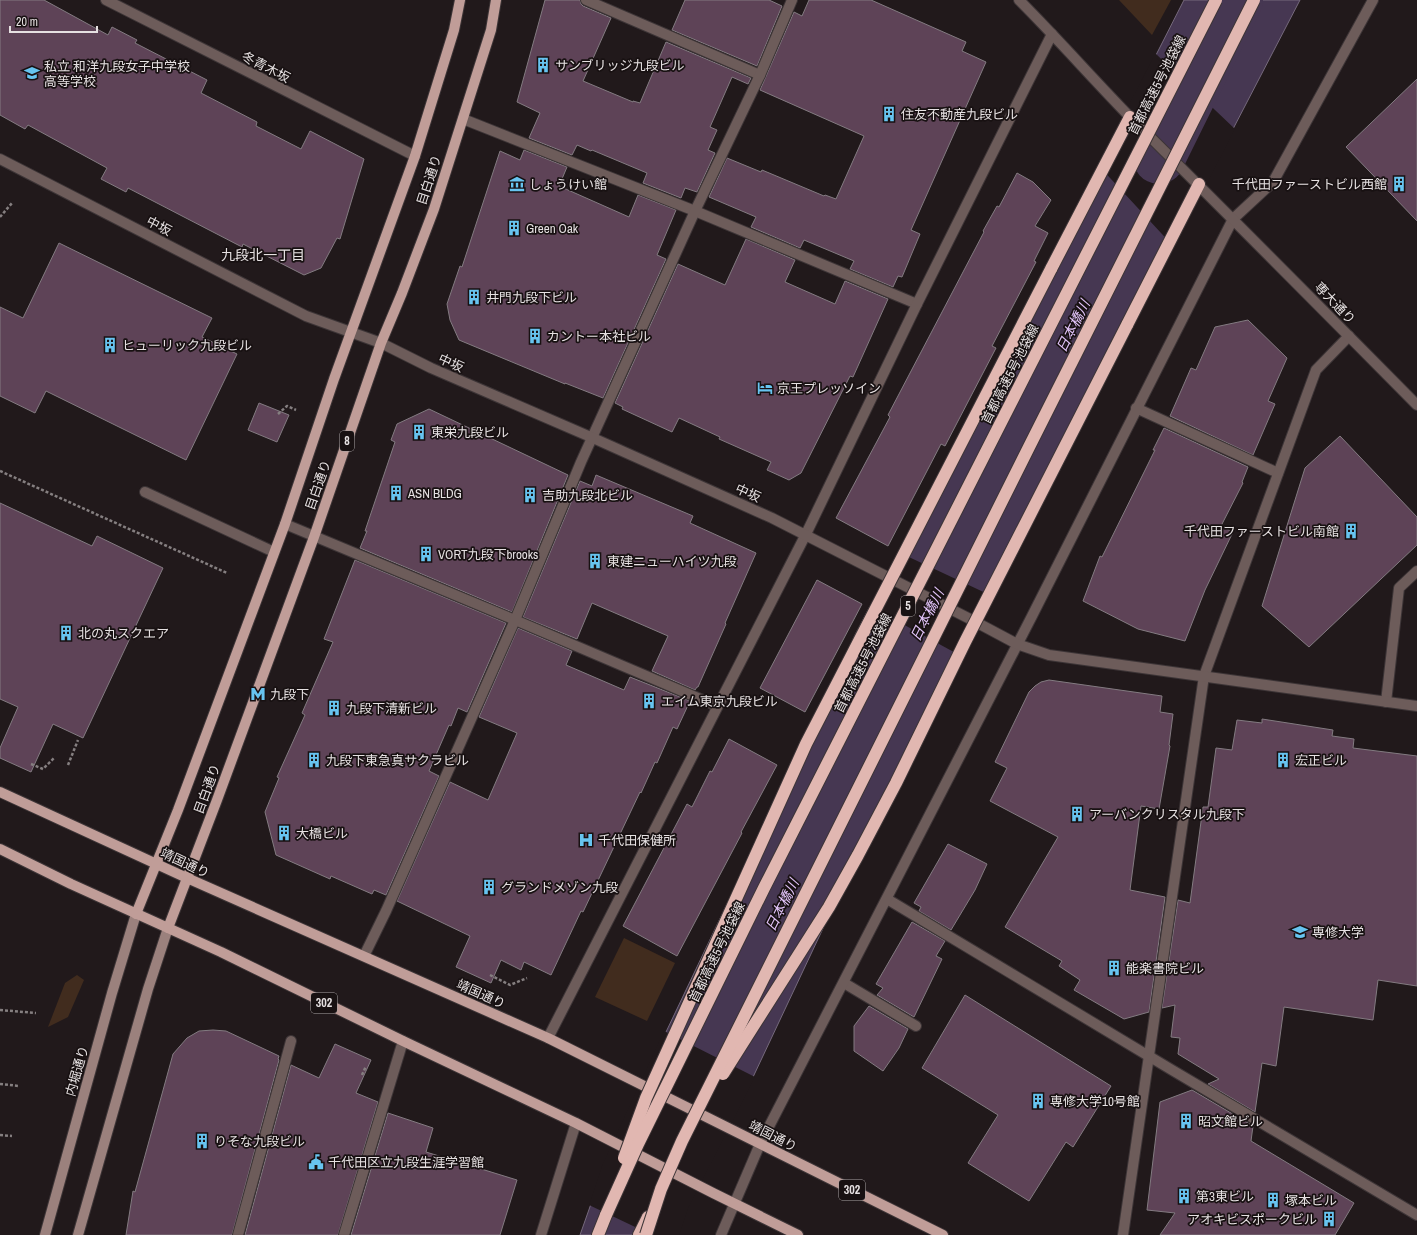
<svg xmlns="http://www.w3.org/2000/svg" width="1417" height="1235" viewBox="0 0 1417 1235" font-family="'Archivo Narrow','Noto Sans JP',sans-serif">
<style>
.green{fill:#412c1e}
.water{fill:#463752;stroke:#766a7d}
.pier{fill:#21191b}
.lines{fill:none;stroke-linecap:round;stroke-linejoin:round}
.river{stroke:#463752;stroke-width:52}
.building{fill:#5e4357;stroke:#837b81}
.service-casing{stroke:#3d3537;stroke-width:12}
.minor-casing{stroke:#3d3537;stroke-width:12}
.tertiary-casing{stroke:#3d3537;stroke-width:12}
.secondary-casing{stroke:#3d3537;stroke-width:12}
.primary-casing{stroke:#3d3537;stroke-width:12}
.motorway-casing{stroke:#3d3537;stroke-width:14}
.path{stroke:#857f80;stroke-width:2.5;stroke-dasharray:3 2;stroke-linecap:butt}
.service{stroke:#6d5c5a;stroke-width:10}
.minor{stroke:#6d5c5a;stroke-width:10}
.tertiary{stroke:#6d5c5a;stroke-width:10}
.secondary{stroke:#9b817d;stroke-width:10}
.primary{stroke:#c09d98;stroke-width:10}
.motorway{stroke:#e1b7b1;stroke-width:12}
.motorway-bridge-casing{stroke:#3d3537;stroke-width:14;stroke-linecap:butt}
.motorway-bridge{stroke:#e1b7b1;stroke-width:12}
.labels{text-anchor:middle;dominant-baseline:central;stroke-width:3.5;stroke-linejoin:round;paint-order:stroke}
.shield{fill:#181112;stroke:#a8a3a4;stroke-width:1}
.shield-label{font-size:12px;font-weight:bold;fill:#e6e1e2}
.poi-label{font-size:13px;fill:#e6e1e2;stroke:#181112;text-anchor:start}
.street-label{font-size:13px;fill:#e6e1e2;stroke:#181112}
.neighbourhood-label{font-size:14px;fill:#e6e1e2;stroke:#181112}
.water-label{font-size:14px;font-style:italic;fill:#e3c5fb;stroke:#181112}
</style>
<rect width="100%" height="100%" fill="#21191b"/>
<g class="green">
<polygon points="1119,0 1171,0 1152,35"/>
<polygon points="624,938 675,963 647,1021 595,997"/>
<polygon points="77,975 84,980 68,1017 48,1027 65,983"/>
</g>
<g class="water">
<polygon points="1184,0 1300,0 1233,129 1156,55"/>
<polygon points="1155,60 1231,132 851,869 754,1075 687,1206 677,1235 580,1235 604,1167 666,1032 856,633"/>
</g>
<g class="pier">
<polygon points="1155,53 1235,129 1174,247 1098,165 1153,58 1156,58 1181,81 1155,56"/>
<polygon points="896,551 992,596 961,656 868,605"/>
<polygon points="664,1031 755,1077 689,1206 679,1235 652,1235 589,1205 602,1166"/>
</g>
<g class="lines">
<polyline class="river" points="1159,158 1237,0"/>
</g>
<g class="building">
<polygon points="0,0 44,0 108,35 112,27 137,40 135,43 207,80 201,93 257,122 256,126 301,149 310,131 364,159 340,239 337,238 321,268 304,275 243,244 242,247 128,188 126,192 101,179 107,168 28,125 25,129 0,115"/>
<polygon points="545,0 580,0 581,4 583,6 611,18 583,81 633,102 633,101 640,103 666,42 751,78 748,84 732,77 710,127 717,130 708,150 715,153 697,192 685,188 681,198 643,183 647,173 592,150 591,151 577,145 572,155 529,138 540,113 517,102"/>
<polygon points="685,0 769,0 782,6 757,66 672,30"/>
<polygon points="809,0 871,0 966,42 962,51 986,62 911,230 920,234 902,277 898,276 893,287 850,269 854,261 804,240 800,248 751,227 756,217 709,197 727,158 761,172 762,170 824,196 825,195 836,199 864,136 760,90 794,12 802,16"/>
<polygon points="1417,79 1417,221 1346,147"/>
<polygon points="524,150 567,167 559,186 629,217 638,195 676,210 657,255 666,259 603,398 565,383 565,384 459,340 450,320 447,304 460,266 462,267 500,151 520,160"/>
<polygon points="1017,173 1033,182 1051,200 1035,226 1048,233 1034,261 1036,262 992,346 996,348 945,446 941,444 888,546 836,518 890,417 888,415 984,232 983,231 997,206 999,207"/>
<polygon points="746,239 795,260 785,282 835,304 845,281 888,299 853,377 850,376 801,473 789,480 767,470 771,462 719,439 720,437 679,418 672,432 622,409 623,407 615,403 678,264 725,285"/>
<polygon points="59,243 212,318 202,337 237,354 186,460 46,391 35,413 0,396 0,307 23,318"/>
<polygon points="1248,320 1287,358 1268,401 1275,404 1253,455 1170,416 1191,368 1196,370 1215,327"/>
<polygon points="259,403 289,415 277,442 248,430"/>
<polygon points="429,409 568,475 512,612 360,548 367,531 365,531 395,442 391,440 397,424"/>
<polygon points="1164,428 1248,467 1242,482 1243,483 1221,526 1233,532 1205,590 1185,641 1138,629 1083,601 1100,556 1102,557 1155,450 1153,450"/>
<polygon points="1340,436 1417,517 1417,545 1309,647 1262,606 1305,468"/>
<polygon points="596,475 693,516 690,523 756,553 725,623 726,624 698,687 697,687 695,690 652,671 668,636 592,603 577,639 523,617 580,481 592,486"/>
<polygon points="0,503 92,546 97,536 163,568 83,738 53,724 31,772 0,758 0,748 18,707 0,699"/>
<polygon points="355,560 506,623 467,712 458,708 451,726 449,725 429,771 439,776 386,895 374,890 372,894 331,876 330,879 276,855 265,812 279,778 277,777 305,715 302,713 333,642 324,639"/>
<polygon points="817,580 862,604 805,712 760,688"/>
<polygon points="518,628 572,651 566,665 624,690 630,677 690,701 677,729 673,727 657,763 655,762 641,793 640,792 583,912 581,911 551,975 524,962 521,970 501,960 491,983 456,967 470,936 397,901 450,782 488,800 517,733 479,717"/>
<polygon points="1049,680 1162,696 1160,712 1173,714 1169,745 1170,746 1159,809 1141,806 1130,890 1165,897 1149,1012 1124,1019 1074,990 1080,980 1059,966 1062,961 1005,927 1058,837 990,801 1007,768 995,762 1029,692 1035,686 1041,682"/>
<polygon points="1262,719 1333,730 1332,736 1354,739 1353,748 1417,756 1417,986 1378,980 1373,1020 1284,1007 1276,1066 1262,1063 1255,1112 1208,1084 1219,1079 1178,1054 1180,1038 1171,1037 1175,1005 1162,1008 1178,900 1190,903 1203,807 1208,807 1216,748 1232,750 1237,720 1262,723"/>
<polygon points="729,739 777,765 741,832 742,833 677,956 623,926 687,804 692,807 710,771 712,772"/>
<polygon points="948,844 987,864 975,890 951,930 919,911 921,907 914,903"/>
<polygon points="912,922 945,941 936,956 942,959 914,1017 877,995 883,988 876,984"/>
<polygon points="965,995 1111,1086 1073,1147 1066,1142 1029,1201 968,1163 998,1115 922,1068"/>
<polygon points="869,1006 908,1029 899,1048 883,1071 854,1051 854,1026"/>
<polygon points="213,1030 226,1031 279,1056 278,1059 279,1060 232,1235 126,1235 133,1191 135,1192 173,1054 187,1038 199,1031"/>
<polygon points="335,1044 371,1060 356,1093 378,1102 338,1235 245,1235 291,1065 319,1078"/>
<polygon points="1192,1090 1253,1126 1251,1141 1354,1203 1335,1235 1160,1235 1175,1213 1147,1210 1160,1102"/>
<polygon points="388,1113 433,1128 426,1152 517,1180 500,1235 351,1235"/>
</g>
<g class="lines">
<g class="service-casing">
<g id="service">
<polyline points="145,492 274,552"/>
<polyline points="285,524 515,620 717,706"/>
<polyline points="844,983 916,1026"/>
<polyline points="238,1235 291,1041"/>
<polyline points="344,1235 403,1041"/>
</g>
</g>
<g class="minor-casing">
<g id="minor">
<polyline points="106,0 415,156"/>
<polyline points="586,0 760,75"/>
<polyline points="463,119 695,211 917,304"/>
<polyline points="1136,408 1278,473"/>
<polyline points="1386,702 1399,588 1417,571"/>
<polyline points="887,899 1172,1070 1417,1215"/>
<polyline points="364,956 386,911 515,620 581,462 695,211 760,75 792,0"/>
<polyline points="548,1038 806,534 917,304 1052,34"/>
<polyline points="541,1235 576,1123"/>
<polyline points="721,1235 760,1144 1032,616 1233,219 1273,182 1373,0"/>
<polyline points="1123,1235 1204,676 1316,370 1349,336"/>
</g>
</g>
<g class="tertiary-casing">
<g id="tertiary">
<path d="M 1019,0 C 1057,38 1093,79 1131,118 C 1227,213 1322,309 1417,405"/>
<polyline points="0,159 306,316 381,343 431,368 593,438 772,518 972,620 1017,644 1049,655 1417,706"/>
</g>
</g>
<g class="secondary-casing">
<g id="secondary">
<polyline points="45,1235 112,993 136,914"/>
<polyline points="78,1235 148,989 168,928"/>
</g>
</g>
<g class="primary-casing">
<g id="primary">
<polyline points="0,792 187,878 548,1038 943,1235"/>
<polyline points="0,849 71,884 221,952 403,1041 576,1123 713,1193 798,1235"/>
<polyline points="136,914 178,810 285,524 334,379 415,156 454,30 460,0"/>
<polyline points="168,928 217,800 314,537 381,343 402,293 434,209 491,30 496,0"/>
</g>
</g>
<g class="motorway-casing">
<g id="motorway">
<polyline points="1051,269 1130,117"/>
<polyline points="1127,325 1199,184"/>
<polyline points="598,1235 606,1215"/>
<polyline points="639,1235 648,1217"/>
</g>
</g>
<g class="path">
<polyline points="0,217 12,203"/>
<polyline points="278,414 287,406 296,410"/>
<polyline points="0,471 227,573"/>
<polyline points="31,764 43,769 54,758"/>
<polyline points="68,765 78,740"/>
<polyline points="490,975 510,985 527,978"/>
<polyline points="0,1010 36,1013"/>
<polyline points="362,1075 366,1066"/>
<polyline points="0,1084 19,1086"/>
<polyline points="0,1135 12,1136"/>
</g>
<use href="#service" class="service"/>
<use href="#minor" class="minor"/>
<use href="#tertiary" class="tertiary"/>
<use href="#secondary" class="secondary"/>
<use href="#primary" class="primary"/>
<use href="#motorway" class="motorway"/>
<g class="motorway-bridge-casing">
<g id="motorway-bridge">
<polyline points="723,1074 829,907 858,855 896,783 965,642 1127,325"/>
<polyline points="624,1158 646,1098 806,744 1051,269"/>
<polyline points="606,1215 638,1144 764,888 1216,0"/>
<polyline points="646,1235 661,1189 682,1141 1029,447 1254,0"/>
</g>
</g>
<use href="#motorway-bridge" class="motorway-bridge"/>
</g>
<defs>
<g id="building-bare" transform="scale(1.2)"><path d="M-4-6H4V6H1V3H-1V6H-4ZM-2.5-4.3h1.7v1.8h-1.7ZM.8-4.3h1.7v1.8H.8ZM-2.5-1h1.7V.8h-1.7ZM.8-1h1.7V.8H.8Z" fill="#67c4f0" stroke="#181112" stroke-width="2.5" paint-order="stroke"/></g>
<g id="school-bare" transform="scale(1.2)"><path d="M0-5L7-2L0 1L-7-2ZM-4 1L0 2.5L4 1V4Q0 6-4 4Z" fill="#67c4f0" stroke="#181112" stroke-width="2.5" paint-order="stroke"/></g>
<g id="museum-bare" transform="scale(1.2)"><path d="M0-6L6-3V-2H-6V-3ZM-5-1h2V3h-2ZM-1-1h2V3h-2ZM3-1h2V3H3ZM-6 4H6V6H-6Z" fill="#67c4f0" stroke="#181112" stroke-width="2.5" paint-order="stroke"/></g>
<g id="hotel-bare" transform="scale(1.2)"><path d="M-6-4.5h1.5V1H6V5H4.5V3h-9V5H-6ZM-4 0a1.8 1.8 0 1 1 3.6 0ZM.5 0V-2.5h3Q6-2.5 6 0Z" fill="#67c4f0" stroke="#181112" stroke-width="2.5" paint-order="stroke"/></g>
<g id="metro-bare" transform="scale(1.2)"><path d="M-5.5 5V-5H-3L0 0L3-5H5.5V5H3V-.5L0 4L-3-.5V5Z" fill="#67c4f0" stroke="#181112" stroke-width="2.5" paint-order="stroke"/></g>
<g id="hospital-bare" transform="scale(1.2)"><path d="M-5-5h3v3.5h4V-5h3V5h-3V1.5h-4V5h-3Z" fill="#67c4f0" stroke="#181112" stroke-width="2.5" paint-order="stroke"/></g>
<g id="university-bare" transform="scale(1.2)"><path d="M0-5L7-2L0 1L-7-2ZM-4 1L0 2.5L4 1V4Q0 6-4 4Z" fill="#67c4f0" stroke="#181112" stroke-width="2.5" paint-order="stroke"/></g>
<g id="civic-bare" transform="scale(1.2)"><path d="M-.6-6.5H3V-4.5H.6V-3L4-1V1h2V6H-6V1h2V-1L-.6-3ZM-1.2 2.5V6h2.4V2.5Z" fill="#67c4f0" stroke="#181112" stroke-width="2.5" paint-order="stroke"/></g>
</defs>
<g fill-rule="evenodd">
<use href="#building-bare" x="543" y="65"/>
<use href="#school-bare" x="32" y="73"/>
<use href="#building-bare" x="889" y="114"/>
<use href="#museum-bare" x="517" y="184"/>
<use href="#building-bare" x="1399" y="184"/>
<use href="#building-bare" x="514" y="228"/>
<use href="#building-bare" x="474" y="297"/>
<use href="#building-bare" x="535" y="336"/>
<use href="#building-bare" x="110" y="345"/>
<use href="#hotel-bare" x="765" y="388"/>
<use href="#building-bare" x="419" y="432"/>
<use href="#building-bare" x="396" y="493"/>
<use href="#building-bare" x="530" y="495"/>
<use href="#building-bare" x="1351" y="531"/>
<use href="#building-bare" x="426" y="554"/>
<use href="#building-bare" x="595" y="561"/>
<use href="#building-bare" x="66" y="633"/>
<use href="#metro-bare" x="258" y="694"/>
<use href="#building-bare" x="649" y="701"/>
<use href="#building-bare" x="334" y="708"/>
<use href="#building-bare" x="314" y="760"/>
<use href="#building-bare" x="1283" y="760"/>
<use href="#building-bare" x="1077" y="814"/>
<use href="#building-bare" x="284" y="833"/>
<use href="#hospital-bare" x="586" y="840"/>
<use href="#building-bare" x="489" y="887"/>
<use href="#university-bare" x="1300" y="932"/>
<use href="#building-bare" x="1114" y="968"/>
<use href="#building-bare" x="1038" y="1101"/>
<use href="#building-bare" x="1186" y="1121"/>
<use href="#building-bare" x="202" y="1141"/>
<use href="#civic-bare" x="316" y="1162"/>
<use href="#building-bare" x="1184" y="1196"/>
<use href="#building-bare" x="1273" y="1200"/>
<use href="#building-bare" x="1329" y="1219"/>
</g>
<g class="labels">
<g class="shield">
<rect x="340" y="431" width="14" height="20" rx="3"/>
<rect x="901" y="596" width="14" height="20" rx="3"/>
<rect x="311" y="993" width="26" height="20" rx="3"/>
<rect x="839" y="1180" width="26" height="20" rx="3"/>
</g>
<g class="shield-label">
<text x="347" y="441">8</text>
<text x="908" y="606">5</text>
<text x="324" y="1003">302</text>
<text x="852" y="1190">302</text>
</g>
<g class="poi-label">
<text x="555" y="65">サンブリッジ九段ビル</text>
<text x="44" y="66">私立 和洋九段女子中学校<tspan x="44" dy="15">高等学校</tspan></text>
<text x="901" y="114">住友不動産九段ビル</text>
<text x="529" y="184">しょうけい館</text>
<text x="1387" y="184" text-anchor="end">千代田ファーストビル西館</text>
<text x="526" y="228">Green Oak</text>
<text x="486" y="297">井門九段下ビル</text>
<text x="547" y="336">カントー本社ビル</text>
<text x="122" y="345">ヒューリック九段ビル</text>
<text x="777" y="388">京王プレッソイン</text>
<text x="431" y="432">東栄九段ビル</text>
<text x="408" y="493">ASN BLDG</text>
<text x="542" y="495">吉助九段北ビル</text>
<text x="1339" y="531" text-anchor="end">千代田ファーストビル南館</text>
<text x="438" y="554">VORT九段下brooks</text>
<text x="607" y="561">東建ニューハイツ九段</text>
<text x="78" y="633">北の丸スクエア</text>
<text x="270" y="694">九段下</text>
<text x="661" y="701">エイム東京九段ビル</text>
<text x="346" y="708">九段下清新ビル</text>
<text x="326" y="760">九段下東急真サクラビル</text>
<text x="1295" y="760">宏正ビル</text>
<text x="1089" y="814">アーバンクリスタル九段下</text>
<text x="296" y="833">大橋ビル</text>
<text x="598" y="840">千代田保健所</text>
<text x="501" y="887">グランドメゾン九段</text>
<text x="1312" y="932">専修大学</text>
<text x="1126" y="968">能楽書院ビル</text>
<text x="1050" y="1101">専修大学10号館</text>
<text x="1198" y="1121">昭文館ビル</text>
<text x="214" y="1141">りそな九段ビル</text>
<text x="328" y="1162">千代田区立九段生涯学習館</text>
<text x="1196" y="1196">第3東ビル</text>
<text x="1285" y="1200">塚本ビル</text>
<text x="1317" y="1219" text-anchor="end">アオキビスポークビル</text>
</g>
<g class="street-label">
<text transform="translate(266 67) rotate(27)">冬青木坂</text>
<text transform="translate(1157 85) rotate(-63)">首都高速5号池袋線</text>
<text transform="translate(429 180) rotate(-72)">目白通り</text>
<text transform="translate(159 226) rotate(27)">中坂</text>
<text transform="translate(1335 303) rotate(46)">専大通り</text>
<text transform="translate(451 363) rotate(24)">中坂</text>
<text transform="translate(1010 374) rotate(-63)">首都高速5号池袋線</text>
<text transform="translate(318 485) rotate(-71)">目白通り</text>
<text transform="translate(748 493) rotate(24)">中坂</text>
<text transform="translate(863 663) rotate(-63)">首都高速5号池袋線</text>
<text transform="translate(207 789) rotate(-70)">目白通り</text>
<text transform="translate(185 863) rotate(25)">靖国通り</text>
<text transform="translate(717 952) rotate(-64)">首都高速5号池袋線</text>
<text transform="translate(481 994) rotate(24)">靖国通り</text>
<text transform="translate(77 1071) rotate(-74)">内堀通り</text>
<text transform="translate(773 1136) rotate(27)">靖国通り</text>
</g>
<g class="neighbourhood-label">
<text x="263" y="255">九段北一丁目</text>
</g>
<g class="water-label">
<text transform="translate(1073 326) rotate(-63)">日本橋川</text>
<text transform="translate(927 615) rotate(-63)">日本橋川</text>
<text transform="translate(782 905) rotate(-63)">日本橋川</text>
</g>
</g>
<path d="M10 26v6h87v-6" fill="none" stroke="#e6e1e2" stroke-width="2"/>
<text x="16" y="26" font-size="12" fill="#e6e1e2" stroke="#181112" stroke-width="3" paint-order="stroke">20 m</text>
</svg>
